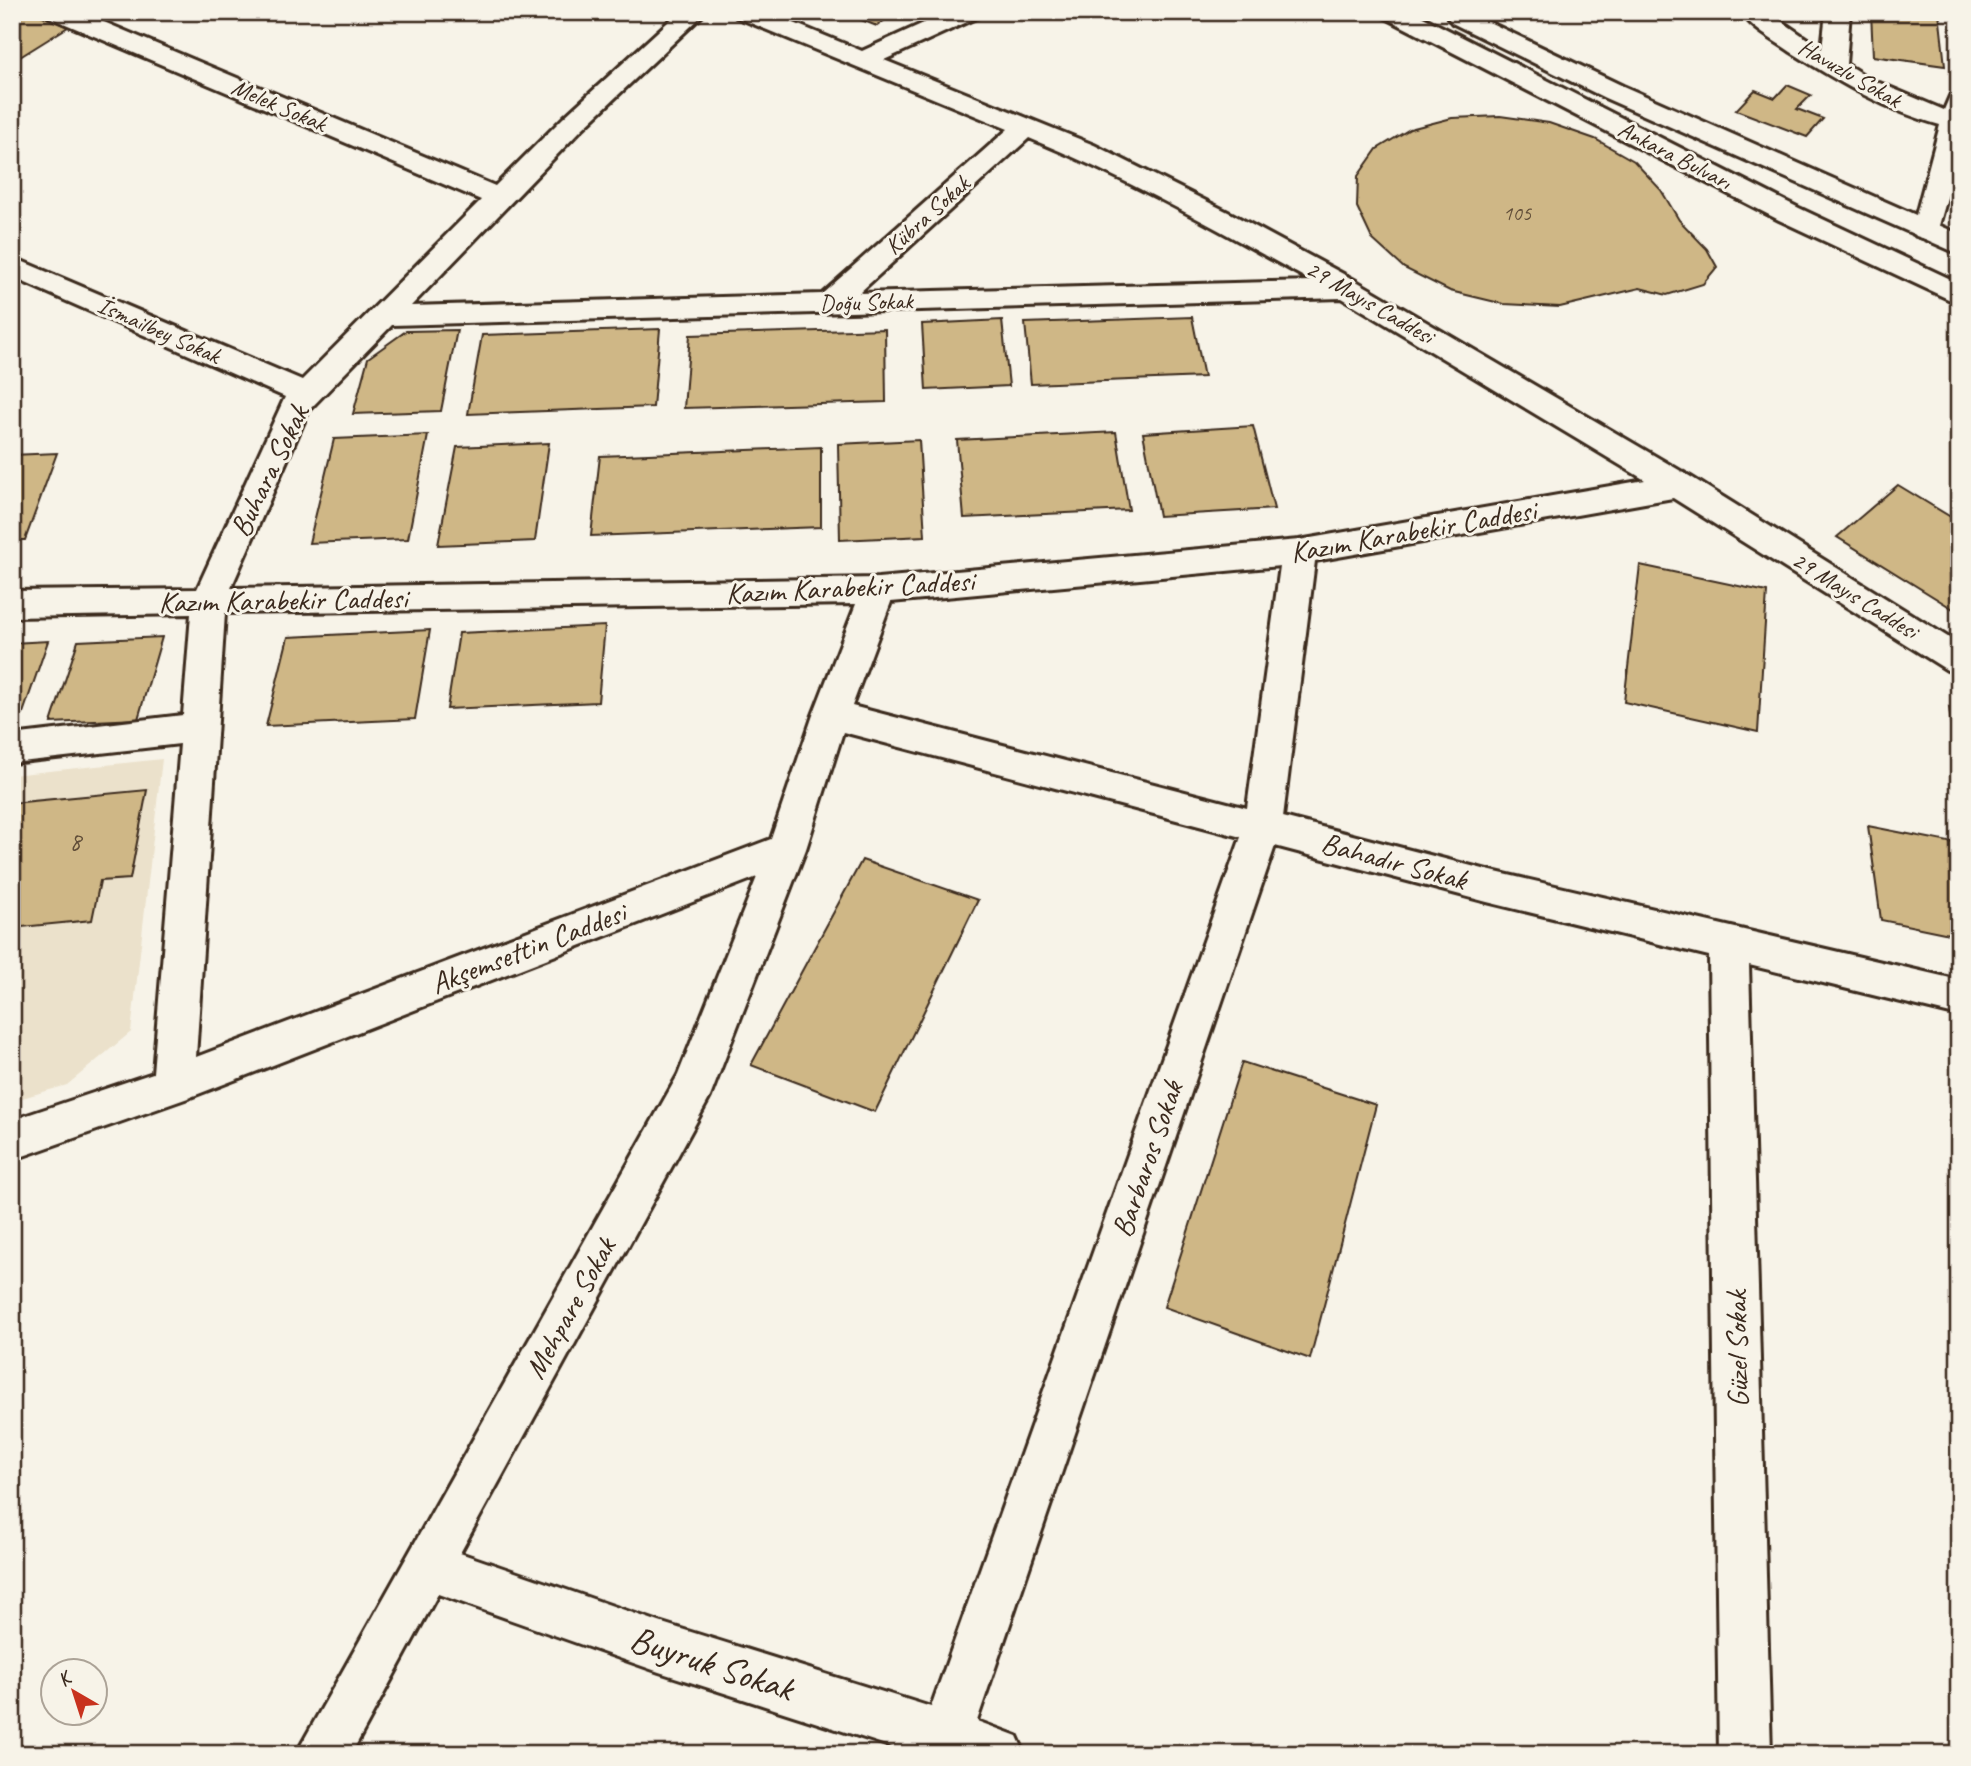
<svg xmlns="http://www.w3.org/2000/svg" width="1971" height="1766" viewBox="0 0 1971 1766" font-family="Caveat,sans-serif">
<style>
.built{fill:#ebe1cb}
.building{fill:#cfb786;stroke:#3b2a1e;stroke-width:2}
.lines{fill:none;stroke-linecap:round;stroke-linejoin:round}
.minor-casing{stroke:#3b2a1e;stroke-width:6}
.major-casing{stroke:#3b2a1e;stroke-width:6}
.minor{fill:#f7f3e8;fill-rule:evenodd}
.major{fill:#f7f3e8;fill-rule:evenodd}
.labels{text-anchor:middle;dominant-baseline:central;stroke-width:6;stroke-linejoin:round;paint-order:stroke}
.far-number-label{font-size:21px;fill:#604d38}
.far-street-label{font-size:24px;fill:#3b2a1e;stroke:#f7f3e8}
.number-label{font-size:26px;fill:#604d38}
.street-label{font-size:30px;fill:#3b2a1e;stroke:#f7f3e8}
.near-street-label{font-size:37px;fill:#3b2a1e;stroke:#f7f3e8}
</style>
<rect width="100%" height="100%" fill="#f7f3e8"/>
<filter id="ink" filterUnits="userSpaceOnUse"><feTurbulence type="fractalNoise" baseFrequency=".0143" numOctaves="2"/><feDisplacementMap in="SourceGraphic" scale="14" xChannelSelector="R" yChannelSelector="G"/><feConvolveMatrix kernelMatrix="1 2 1 2 8 2 1 2 1" color-interpolation-filters="sRGB"/></filter>
<g filter="url(#ink)">
<polygon class="built" points="162,759 131,1032 67,1085 12,1101 12,775"/>
<g class="building">
<polygon points="12,12 34,12 68,27 12,62"/>
<polygon points="841,12 895,12 877,26"/>
<polygon points="1871,12 1939,12 1945,66 1873,56"/>
<polygon points="1787,85 1811,95 1797,109 1823,119 1807,137 1736,110 1755,90 1775,98"/>
<polygon points="1500,116 1549,123 1595,139 1634,161 1661,190 1679,220 1707,249 1717,267 1703,284 1667,295 1640,288 1560,307 1504,304 1450,291 1404,268 1372,239 1357,207 1358,176 1377,149 1410,129 1452,118"/>
<polygon points="1192,317 1204,377 1031,384 1025,323"/>
<polygon points="1002,320 1009,386 926,390 922,324"/>
<polygon points="660,329 653,407 468,414 482,335"/>
<polygon points="885,329 886,402 684,408 690,335"/>
<polygon points="457,330 441,411 353,414 368,358 406,331"/>
<polygon points="1253,426 1274,509 1159,516 1143,433"/>
<polygon points="1116,432 1129,510 964,518 957,440"/>
<polygon points="428,435 408,539 309,543 334,439"/>
<polygon points="919,440 925,536 840,540 838,444"/>
<polygon points="549,443 535,541 438,545 457,447"/>
<polygon points="821,447 821,527 591,536 600,456"/>
<polygon points="57,453 25,540 12,540 12,455"/>
<polygon points="1898,485 1959,522 1958,612 1837,537"/>
<polygon points="1640,565 1767,592 1758,732 1624,702"/>
<polygon points="605,626 598,702 447,709 459,633"/>
<polygon points="430,630 415,719 266,726 288,637"/>
<polygon points="162,637 138,719 51,723 78,641"/>
<polygon points="48,641 23,713 12,714 12,643"/>
<polygon points="1949,707 1959,711 1959,806"/>
<polygon points="147,790 130,879 100,881 92,920 12,928 12,803"/>
<polygon points="1868,826 1959,844 1959,936 1881,920"/>
<polygon points="862,860 978,900 875,1112 751,1065"/>
<polygon points="1242,1062 1376,1105 1310,1359 1164,1307"/>
</g>
<g class="lines">
<g class="minor-casing">
<g id="minor">
<path d="M 46,12 L 80,12 L 495,186 L 563,118 L 679,12 L 706,12 L 581,130 L 411,306 L 822,294 L 1008,129 L 736,17 L 733,12 L 767,12 L 862,51 L 948,12 L 981,12 L 978,17 L 884,60 L 1094,145 L 1232,214 L 1358,282 L 1691,477 L 1959,644 L 1959,674 L 1947,670 L 1673,498 L 1315,561 L 1283,817 L 1487,870 L 1959,980 L 1959,1016 L 1749,965 L 1771,1754 L 1719,1754 L 1709,956 L 1487,902 L 1275,846 L 977,1721 L 1017,1736 L 1025,1754 L 914,1754 L 659,1672 L 438,1594 L 351,1754 L 296,1754 L 678,1075 L 757,877 L 188,1098 L 12,1160 L 12,1120 L 153,1073 L 180,744 L 12,763 L 12,735 L 183,715 L 191,614 L 12,617 L 12,591 L 197,589 L 285,397 L 12,277 L 12,257 L 302,380 L 481,200 L 49,17 ZM 1029,138 C 1127,178 1219,230 1311,281 L 859,293 ZM 1342,298 L 1645,480 L 1299,540 L 878,578 L 231,588 L 309,410 L 392,325 ZM 1280,566 L 1247,808 L 852,706 L 891,602 ZM 856,604 L 813,715 L 771,839 L 196,1057 L 225,613 ZM 843,732 L 1241,837 L 931,1707 L 659,1622 L 460,1553 L 710,1097 L 806,849 Z"/>
<path d="M 1741,12 L 1768,12 L 1822,49 L 1826,12 L 1850,12 L 1846,64 L 1870,79 L 1944,110 L 1950,96 L 1959,94 L 1959,156 L 1936,236 L 1926,239 L 1916,236 L 1912,230 L 1940,125 C 1885,110 1839,82 1791,52 C 1774,40 1753,30 1741,12 Z"/>
</g>
</g>
<g class="major-casing">
<g id="major">
<polygon points="1381,12 1413,12 1799,208 1959,283 1959,304 1779,220 1384,17"/>
<polygon points="1452,13 1470,13 1623,86 1959,234 1959,254 1605,98 1452,23 1448,18"/>
</g>
</g>
<use href="#minor" class="minor"/>
<use href="#major" class="major"/>
</g>
</g>
<g class="labels">
<g class="far-number-label">
<text x="1517" y="213">105</text>
</g>
<g class="far-street-label">
<text transform="translate(1850 73) rotate(30)">Havuzlu Sokak</text>
<text transform="translate(279 105) rotate(23)">Melek Sokak</text>
<text transform="translate(1675 155) rotate(27)">Ankara Bulvarı</text>
<text transform="translate(927 215) rotate(-42)">Kübra Sokak</text>
<text transform="translate(866 302) rotate(-2)">Doğu Sokak</text>
<text transform="translate(1370 302) rotate(30)">29 Mayıs Caddesi</text>
<text transform="translate(159 330) rotate(24)">İsmailbey Sokak</text>
<text transform="translate(1855 595) rotate(32)">29 Mayıs Caddesi</text>
</g>
<g class="number-label">
<text x="75" y="841">8</text>
</g>
<g class="street-label">
<text transform="translate(269 471) rotate(-64)">Buhara Sokak</text>
<text transform="translate(1413 531) rotate(-10)">Kazım Karabekir Caddesi</text>
<text transform="translate(850 587) rotate(-3)">Kazım Karabekir Caddesi</text>
<text transform="translate(283 600) rotate(-1)">Kazım Karabekir Caddesi</text>
<text transform="translate(1394 861) rotate(15)">Bahadır Sokak</text>
<text transform="translate(528 948) rotate(-21)">Akşemsettin Caddesi</text>
<text transform="translate(1147 1159) rotate(-71)">Barbaros Sokak</text>
<text transform="translate(570 1308) rotate(-61)">Mehpare Sokak</text>
<text transform="translate(1737 1349) rotate(-91)">Güzel Sokak</text>
</g>
<g class="near-street-label">
<text transform="translate(712 1663) rotate(18)">Buyruk Sokak</text>
</g>
</g>
<rect width="1971" height="1766" fill="none" stroke="#f7f3e8" stroke-width="42"/>
<rect x="21" y="21" width="1929" height="1724" fill="none" stroke="#3b2a1e" stroke-width="2.5" filter="url(#ink)"/>
<g transform="translate(74 1692) rotate(321)"><circle r="33" fill="#f7f3e8" stroke="#aca397" stroke-width="2"/>
<path d="M0-5L12 26L0 18L-12 26Z" fill="#c8321e"/>
<text y="-10" font-size="19" font-weight="bold" text-anchor="middle" fill="#3b2a1e">K</text>
</g>
</svg>
